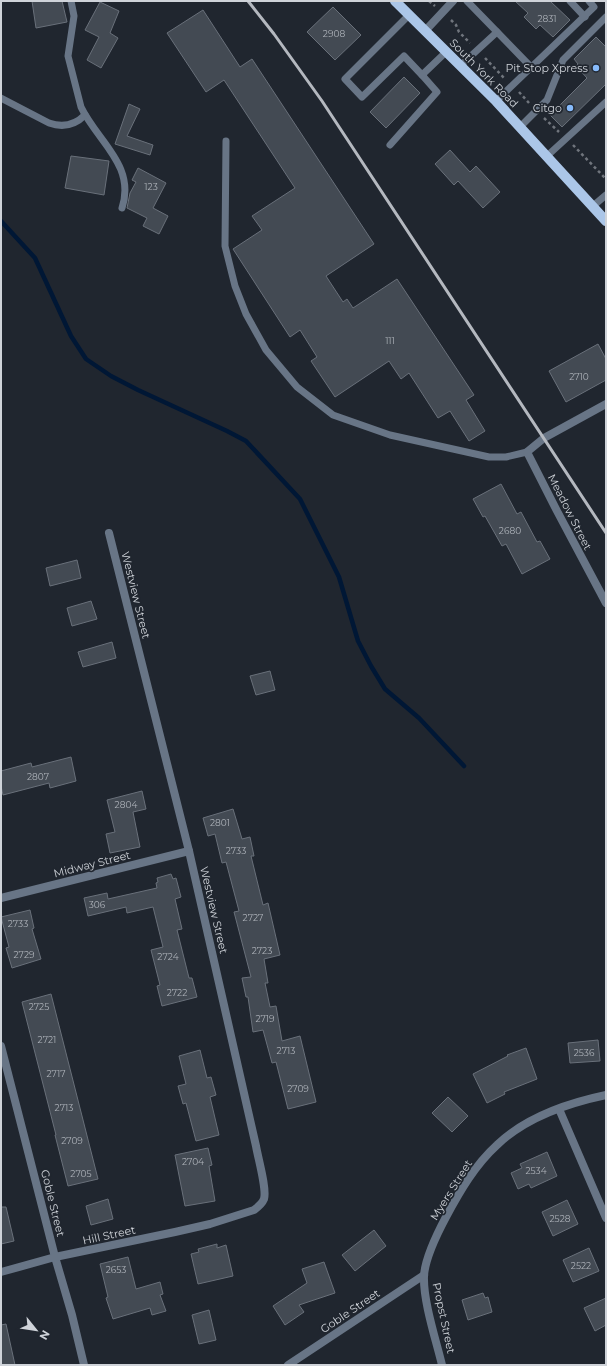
<svg xmlns="http://www.w3.org/2000/svg" width="607" height="1366" viewBox="0 0 607 1366" font-family="Montserrat,sans-serif">
<style>
.lines{fill:none;stroke-linecap:round;stroke-linejoin:round}
.stream{stroke:#001735;stroke-width:4.5}
.building{fill:#434a53;stroke:#69707a}
.path{stroke:#70757d;stroke-width:2.5;stroke-dasharray:3 3;stroke-linecap:butt}
.lane{stroke:#687586;stroke-width:7}
.street{stroke:#687586;stroke-width:8}
.primary{stroke:#abc6e8;stroke-width:10}
.rail{stroke:#b4b8bf;stroke-width:3}
.poi-dot{fill:#87bbfb;stroke:#20262f;stroke-width:1.5}
.labels{text-anchor:middle;dominant-baseline:central;stroke-width:3.5;stroke-linejoin:round;paint-order:stroke}
.number-label{font-size:9px;fill:#acb1b8}
.poi-label{font-size:11px;fill:#cfd3d9;stroke:#20262f;text-anchor:end}
.street-label{font-size:11px;fill:#cfd3d9;stroke:#20262f}
</style>
<rect width="100%" height="100%" fill="#20262f"/>
<g class="lines">
<polyline class="stream" points="1,221 35,258 71,336 86,359 111,376 138,390 227,431 246,441 300,499 339,577 358,641 371,666 385,689 419,718 464,766"/>
</g>
<g class="building">
<polygon points="32,1 62,1 67,22 36,28"/>
<polygon points="515,1 550,1 570,20 553,37 540,25 536,29 524,17 528,13"/>
<polygon points="100,2 119,11 110,33 118,38 101,68 87,60 99,37 85,30"/>
<polygon points="333,7 361,35 335,60 307,32"/>
<polygon points="203,10 240,67 252,59 374,244 326,276 343,302 347,299 353,308 397,279 474,395 466,400 485,431 469,441 450,411 438,418 409,373 401,379 389,361 335,397 311,361 317,357 300,330 290,337 233,249 262,230 252,216 295,188 224,80 206,92 167,33"/>
<polygon points="596,37 606,47 606,84 562,127 550,115 587,78 576,66 578,64 574,59"/>
<polygon points="404,77 420,93 386,128 370,112"/>
<polygon points="129,104 140,109 127,136 153,145 150,155 115,144"/>
<polygon points="450,150 470,172 476,166 500,192 483,208 458,181 454,185 435,164"/>
<polygon points="71,156 109,161 104,195 65,188"/>
<polygon points="138,168 166,183 153,208 168,216 159,234 143,226 147,218 127,208 130,193 136,182 132,180"/>
<polygon points="598,344 606,359 606,380 566,402 549,371"/>
<polygon points="501,484 517,514 521,512 537,542 540,541 550,559 522,574 506,544 502,546 485,516 483,517 473,499"/>
<polygon points="77,560 81,578 50,586 46,568"/>
<polygon points="91,601 97,619 72,626 67,608"/>
<polygon points="112,642 116,658 83,667 78,652"/>
<polygon points="270,671 275,690 256,695 250,676"/>
<polygon points="71,757 76,781 50,788 49,783 3,795 1,786 1,771 31,763 32,767"/>
<polygon points="142,791 146,809 133,812 140,847 110,853 106,834 115,832 107,800"/>
<polygon points="233,809 242,839 250,837 254,856 251,856 263,905 268,903 280,955 264,959 268,983 265,983 270,1007 276,1006 282,1041 300,1036 316,1102 288,1109 276,1062 272,1063 263,1030 253,1032 248,997 246,997 242,978 251,977 234,912 239,911 226,862 222,863 215,834 208,836 203,818"/>
<polygon points="171,874 173,879 176,878 181,897 175,899 182,929 177,930 189,978 192,978 197,997 162,1006 157,986 160,985 151,950 163,947 153,907 127,913 126,907 88,916 84,898 107,893 108,899 157,888 156,883 158,882 157,878"/>
<polygon points="30,910 34,928 32,929 41,959 12,968 6,948 9,947 1,917"/>
<polygon points="51,994 98,1179 68,1186 55,1135 56,1135 22,1002"/>
<polygon points="598,1040 600,1061 570,1063 568,1043"/>
<polygon points="526,1048 537,1079 504,1092 505,1094 487,1103 473,1074 508,1056 507,1055"/>
<polygon points="200,1050 207,1078 211,1077 216,1095 210,1097 219,1135 196,1141 186,1103 183,1104 178,1086 186,1084 179,1056"/>
<polygon points="448,1097 468,1116 452,1132 432,1113"/>
<polygon points="208,1148 212,1165 209,1166 215,1201 185,1206 175,1155"/>
<polygon points="547,1152 557,1176 531,1188 529,1184 518,1189 511,1173 522,1168 520,1164"/>
<polygon points="108,1199 113,1219 91,1225 86,1206"/>
<polygon points="567,1200 578,1224 553,1236 542,1212"/>
<polygon points="1,1207 6,1207 14,1241 1,1244"/>
<polygon points="374,1230 386,1246 355,1271 342,1255"/>
<polygon points="217,1244 217,1248 226,1245 233,1276 198,1284 191,1254 199,1252 198,1249"/>
<polygon points="589,1248 599,1271 573,1282 563,1260"/>
<polygon points="128,1257 136,1289 160,1282 163,1294 160,1295 166,1311 152,1315 150,1308 113,1319 106,1298 108,1297 100,1264"/>
<polygon points="324,1262 335,1293 299,1305 304,1312 285,1325 273,1306 307,1283 302,1269"/>
<polygon points="483,1293 485,1298 488,1297 492,1312 468,1320 462,1300"/>
<polygon points="606,1298 606,1325 595,1331 584,1308"/>
<polygon points="209,1310 216,1340 199,1344 192,1315"/>
<polygon points="6,1324 15,1365 1,1365 1,1325"/>
</g>
<g class="lines">
<g class="path">
<polyline points="429,1 435,6"/>
<polyline points="451,20 456,25 459,32 470,43"/>
<polyline points="485,58 505,79"/>
<polyline points="519,92 529,103"/>
<polyline points="544,118 559,132"/>
<polyline points="573,145 606,179"/>
</g>
<g class="lane">
<path d="M 71,1 L 74,16 L 68,56 L 81,107 C 97,141 136,165 122,208"/>
<polyline points="467,1 531,67"/>
<polyline points="570,1 585,17"/>
<polyline points="409,15 345,79 362,97 404,56 422,75"/>
<polyline points="460,66 497,32"/>
<path d="M 1,98 L 49,123 C 63,128 75,125 85,115"/>
<polyline points="496,101 594,7 589,1"/>
<polyline points="520,127 547,100 563,60 606,17"/>
<polyline points="226,141 225,246 235,286 246,314 266,350 297,387 333,415 390,435 489,457 506,457 527,452"/>
<polyline points="390,145 437,92 422,75 446,52"/>
<polyline points="547,156 606,102"/>
<polyline points="593,206 606,195"/>
</g>
<g class="street">
<polyline points="425,31 453,1"/>
<polyline points="606,404 544,438 527,452 557,511 606,603"/>
<polyline points="1,898 189,851"/>
<polyline points="1,1046 55,1257 72,1315 84,1365"/>
<polyline points="559,1109 606,1218"/>
<path d="M 1,1272 L 55,1257 L 175,1232 L 210,1224 L 254,1210 C 258,1207 262,1204 264,1199 C 267,1189 258,1158 256,1146 L 189,851 L 109,533"/>
<polyline points="288,1365 424,1275"/>
<path d="M 442,1365 C 436,1340 423,1301 424,1276 C 425,1258 438,1232 446,1217 C 460,1191 475,1165 497,1145 C 525,1118 568,1103 606,1095"/>
</g>
<polyline class="primary" points="395,1 496,101 606,221"/>
<polyline class="rail" points="248,1 274,34 322,101 606,533"/>
</g>
<g class="poi-dot">
<circle cx="596" cy="68" r="4"/>
<circle cx="570" cy="108" r="4"/>
</g>
<g class="labels">
<g class="number-label">
<text x="547" y="18">2831</text>
<text x="334" y="33">2908</text>
<text x="151" y="186">123</text>
<text x="390" y="340">111</text>
<text x="579" y="376">2710</text>
<text x="510" y="530">2680</text>
<text x="38" y="776">2807</text>
<text x="126" y="804">2804</text>
<text x="220" y="822">2801</text>
<text x="236" y="850">2733</text>
<text x="97" y="904">306</text>
<text x="253" y="917">2727</text>
<text x="18" y="923">2733</text>
<text x="262" y="950">2723</text>
<text x="24" y="954">2729</text>
<text x="168" y="956">2724</text>
<text x="177" y="992">2722</text>
<text x="39" y="1006">2725</text>
<text x="265" y="1018">2719</text>
<text x="47" y="1039">2721</text>
<text x="286" y="1050">2713</text>
<text x="584" y="1052">2536</text>
<text x="56" y="1073">2717</text>
<text x="298" y="1088">2709</text>
<text x="64" y="1107">2713</text>
<text x="72" y="1140">2709</text>
<text x="193" y="1161">2704</text>
<text x="536" y="1170">2534</text>
<text x="81" y="1173">2705</text>
<text x="560" y="1218">2528</text>
<text x="581" y="1265">2522</text>
<text x="116" y="1269">2653</text>
</g>
<g class="poi-label">
<text x="588" y="68">Pit Stop Xpress</text>
<text x="562" y="108">Citgo</text>
</g>
<g class="street-label">
<text transform="translate(484 73) rotate(45)">South York Road</text>
<text transform="translate(570 512) rotate(63)">Meadow Street</text>
<text transform="translate(136 595) rotate(76)">Westview Street</text>
<text transform="translate(92 864) rotate(-14)">Midway Street</text>
<text transform="translate(214 910) rotate(77)">Westview Street</text>
<text transform="translate(451 1190) rotate(-58)">Myers Street</text>
<text transform="translate(53 1203) rotate(76)">Goble Street</text>
<text transform="translate(109 1235) rotate(-12)">Hill Street</text>
<text transform="translate(350 1311) rotate(-34)">Goble Street</text>
<text transform="translate(444 1318) rotate(78)">Propst Street</text>
</g>
</g>
<rect width="607" height="1366" fill="none" stroke="#cfd3d9" stroke-width="4"/>
<g transform="translate(36 1330) rotate(120)" stroke="#20262f" stroke-width="3" paint-order="stroke">
<path d="M0-3L7 15L0 10L-7 15Z" fill="#cfd3d9"/>
<text y="-6" font-size="11" font-weight="bold" text-anchor="middle" fill="#cfd3d9">N</text>
</g>
</svg>
